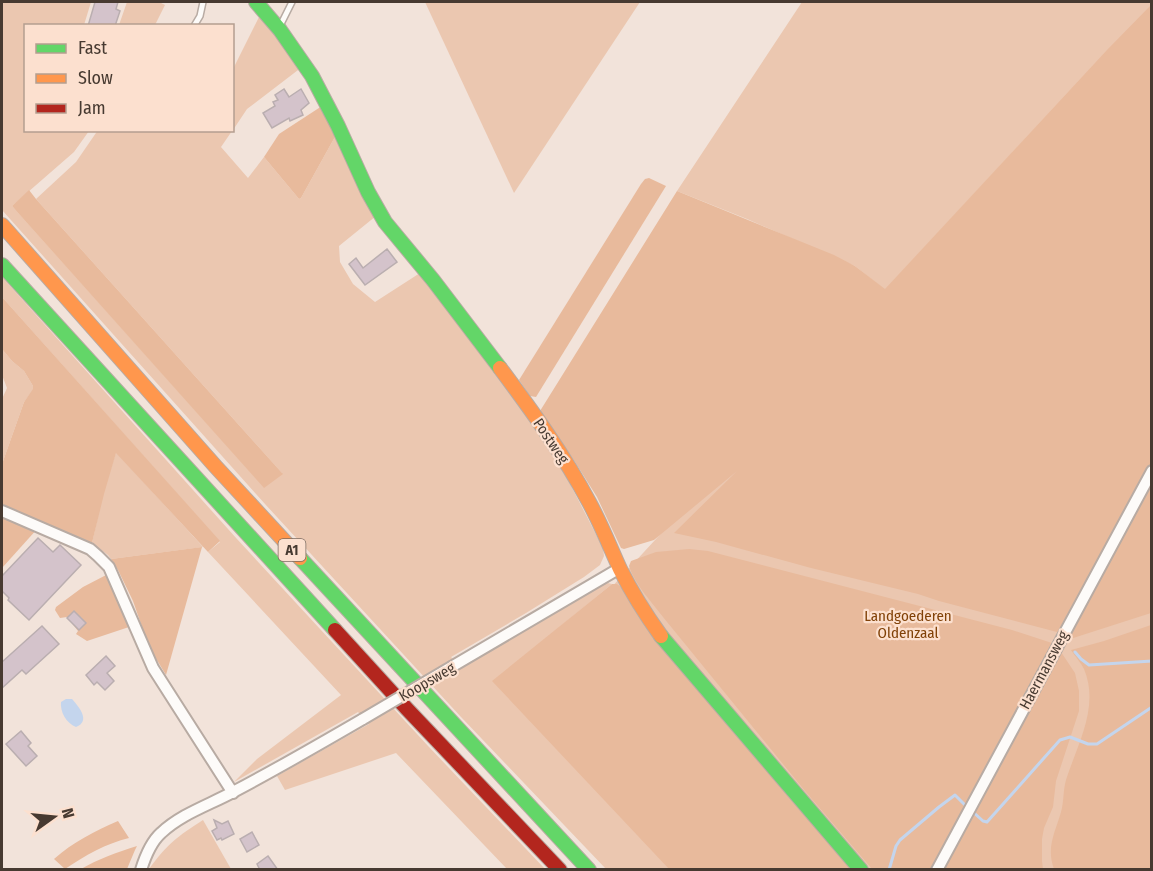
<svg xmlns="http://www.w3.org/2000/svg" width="1153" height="871" viewBox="0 0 1153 871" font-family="'Fira Sans Condensed',sans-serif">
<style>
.green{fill:#ebc7b0}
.forest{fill:#e8ba9c}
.water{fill:#c4d5ed}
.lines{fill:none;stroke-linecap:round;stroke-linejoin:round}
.stream{stroke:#c4d5ed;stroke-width:3}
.building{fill:#d4c3cb;stroke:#baaeb0;stroke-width:1.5}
.lane-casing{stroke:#b8aba3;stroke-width:8}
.street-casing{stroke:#b8aba3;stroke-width:14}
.fast-casing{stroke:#b8aba3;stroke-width:16}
.slow-casing{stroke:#b8aba3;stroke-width:16}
.jam-casing{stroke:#b8aba3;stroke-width:16}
.lane{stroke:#fdfbf9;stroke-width:5}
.street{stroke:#fdfbf9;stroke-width:10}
.fast{stroke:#63d668;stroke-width:14}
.slow{stroke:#ff974d;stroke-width:14}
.jam{stroke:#b3261e;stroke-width:14}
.street-bridge-casing{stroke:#b8aba3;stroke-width:14;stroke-linecap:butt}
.street-bridge{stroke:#fdfbf9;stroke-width:10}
.labels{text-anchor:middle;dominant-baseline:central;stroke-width:4.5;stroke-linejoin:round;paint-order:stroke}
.shield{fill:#fce0cf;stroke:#7d6c60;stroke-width:1.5}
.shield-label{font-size:14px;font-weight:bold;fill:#473a31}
.street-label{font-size:15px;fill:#473a31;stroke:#fce0cf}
.park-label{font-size:15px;fill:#814107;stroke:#fce0cf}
</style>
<rect width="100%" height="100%" fill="#f2e3da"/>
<g class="green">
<polygon points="2,2 91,2 84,25 26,26 26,130 89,131 74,152 12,206 264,487 282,473 36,199 76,162 98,130 232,131 221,147 248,178 264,157 299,199 301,198 336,135 376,216 339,246 340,262 353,284 375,302 420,273 487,356 567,478 603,548 604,556 600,565 584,577 526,613 451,657 462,668 593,588 608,583 612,584 557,629 608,591 1107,50 885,290 855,266 747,219 677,191 802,2 1151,2 1151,869 606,869 461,717 265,504 2,210"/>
<polygon points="127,2 159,2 165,5 155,25 119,25"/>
<polygon points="425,2 640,2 514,193"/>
<polygon points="261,13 302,67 247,109 233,130 232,71"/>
<polygon points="2,277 237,539 429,747 545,869 507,869 396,753 285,790 277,776 369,724 358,712 234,782 257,759 341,695 208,552 220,542 2,297"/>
<polygon points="2,349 12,361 24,371 33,386 33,390 24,402 2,464 2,399 7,388 2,375"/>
<polygon points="116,452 203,547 111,559 108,555 92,543 103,494"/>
<path d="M 203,820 L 231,869 L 149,869 C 166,845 178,836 203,820 Z"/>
</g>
<g class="forest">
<polygon points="1151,5 1151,464 1062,628 1057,632 939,601 918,594 811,568 716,542 674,533 737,471 654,540 624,549 621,548 597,497 575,462 540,411 677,191 834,255 855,266 885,289 1107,50"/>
<polygon points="322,106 336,135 301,198 299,199 264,157 279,134"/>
<polygon points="649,178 666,186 536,397 530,396 519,380 641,184 645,179"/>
<polygon points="29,190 36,199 283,474 264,488 19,214 12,206"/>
<polygon points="2,297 220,541 208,552 116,453 104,494 92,543 2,505 2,464 24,402 33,389 33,386 24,371 12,361 2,349"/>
<polygon points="1151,485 1151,613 1067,640"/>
<polygon points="2,514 38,528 2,568"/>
<polygon points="202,547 166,675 149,647 133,601 118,570 111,559"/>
<path d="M 689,549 L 708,551 L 1012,630 L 1052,643 L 1053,645 L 932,869 L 872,869 L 805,791 L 663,617 C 651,601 635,585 629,566 L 631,561 L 656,552 Z"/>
<polygon points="110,573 132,626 87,641 76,634 78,631 67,617 60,618 55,610 56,607 83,587"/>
<polygon points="612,584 617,584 625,590 854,869 669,869 492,681"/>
<path d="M 1151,625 L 1151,869 L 1054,869 C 1046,847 1055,833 1061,812 C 1064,801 1063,790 1066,780 C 1077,745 1100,707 1084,669 C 1081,663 1075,656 1071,650 L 1104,641 Z"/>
<polygon points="1061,652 1075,673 1079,691 1079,711 1056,781 1053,807 1044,828 1042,839 1042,861 1043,869 942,870"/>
<path d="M 118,821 L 129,838 C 107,843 84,856 65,869 L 54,859 C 73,842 95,831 118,821 Z"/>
<path d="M 137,846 L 135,850 L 127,869 L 81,869 C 98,859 118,852 137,846 Z"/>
</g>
<path class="water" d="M 66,699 L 72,699 C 79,707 91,721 76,727 C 66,723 60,712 61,702 Z"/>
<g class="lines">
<g class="stream">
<polyline points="1075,652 1081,659 1089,665 1152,661"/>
<polyline points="973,812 983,821 987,822 1060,740 1070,737 1088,744 1097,744 1152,707"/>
<polyline points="889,870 896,846 900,840 939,807 955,795 966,806"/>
</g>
</g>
<g class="building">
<polygon points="95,2 118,2 116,9 120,11 115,26 88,26"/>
<polygon points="284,89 289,97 301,89 309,103 301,110 303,115 290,121 289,118 272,128 263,113 275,106 273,102 278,100 275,95"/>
<polygon points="387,249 397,262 365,285 349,264 356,258 363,268"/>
<polygon points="38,538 53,552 60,545 81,565 29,620 8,600 9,598 2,591 2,576"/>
<polygon points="74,611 86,623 79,630 67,618"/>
<polygon points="42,626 59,644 26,674 22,670 2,688 2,662"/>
<polygon points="106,656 115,666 107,673 114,681 105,690 97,682 94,685 86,675"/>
<polygon points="21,731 31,743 28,746 37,756 26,766 6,744"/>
<polygon points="214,820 222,824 228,821 234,834 222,840 221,838 217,840 212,831 217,828"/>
<polygon points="252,832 259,845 247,852 240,839"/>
<polygon points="268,856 278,870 260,870 257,864"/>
</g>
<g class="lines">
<g class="lane-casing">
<g id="lane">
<polyline points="194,26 200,16 203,2"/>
<polyline points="280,26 292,2"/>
</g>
</g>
<g class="street-casing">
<g id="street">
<polyline points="2,511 90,549 98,556 109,567 153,668 233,793"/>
<polyline points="453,666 620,568"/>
<path d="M 141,870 C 145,857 151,842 161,833 C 181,814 209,805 233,792 C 277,769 320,744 363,719"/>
<polyline points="937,870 1152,471"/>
</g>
</g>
<g class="fast-casing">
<g id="fast">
<polyline points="256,2 280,30 312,76 338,126 368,192 385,222 433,280 500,368"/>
<polyline points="2,265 335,630"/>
<polyline points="300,558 589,870"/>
<polyline points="661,636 861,870"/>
</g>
</g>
<g class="slow-casing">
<g id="slow">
<polyline points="2,225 216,467 300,558"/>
<path d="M 500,368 C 532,411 564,455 589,502 C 601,524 610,547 620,569 C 632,593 646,615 661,636"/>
</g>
</g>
<g class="jam-casing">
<polyline id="jam" points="335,630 407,709 560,870"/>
</g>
<use href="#lane" class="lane"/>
<use href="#street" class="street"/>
<use href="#fast" class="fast"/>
<use href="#slow" class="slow"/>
<use href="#jam" class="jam"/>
<g class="street-bridge-casing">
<polyline id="street-bridge" points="363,719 453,666"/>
</g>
<use href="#street-bridge" class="street-bridge"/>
</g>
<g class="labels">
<rect class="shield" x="278.5" y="539" width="27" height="22" rx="4.5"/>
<g class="shield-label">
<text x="292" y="550">A1</text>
</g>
<g class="street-label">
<text transform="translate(551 441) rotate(56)">Postweg</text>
<text transform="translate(1044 670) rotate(-62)">Haermansweg</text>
<text transform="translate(427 682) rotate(-30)">Koopsweg</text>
</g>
<g class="park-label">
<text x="908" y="616">Landgoederen<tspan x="908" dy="17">Oldenzaal</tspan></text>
</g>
</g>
<rect width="1153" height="871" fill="none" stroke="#473a31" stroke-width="6"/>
<rect x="24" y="24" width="210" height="108" fill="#fce0cf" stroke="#b49e90" stroke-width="1.5"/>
<rect x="36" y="44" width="30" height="9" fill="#63d668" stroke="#b49e90" stroke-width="1.5"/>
<text x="78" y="54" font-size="18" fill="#473a31">Fast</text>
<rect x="36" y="74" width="30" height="9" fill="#ff974d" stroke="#b49e90" stroke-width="1.5"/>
<text x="78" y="84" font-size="18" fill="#473a31">Slow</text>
<rect x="36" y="104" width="30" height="9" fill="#b3261e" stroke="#b49e90" stroke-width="1.5"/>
<text x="78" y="114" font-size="18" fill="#473a31">Jam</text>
<g transform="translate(54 817) rotate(75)" stroke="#fce0cf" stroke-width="4.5" paint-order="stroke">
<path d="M0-4.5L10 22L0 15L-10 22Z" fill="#473a31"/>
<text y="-9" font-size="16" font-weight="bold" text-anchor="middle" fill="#473a31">N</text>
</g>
</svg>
